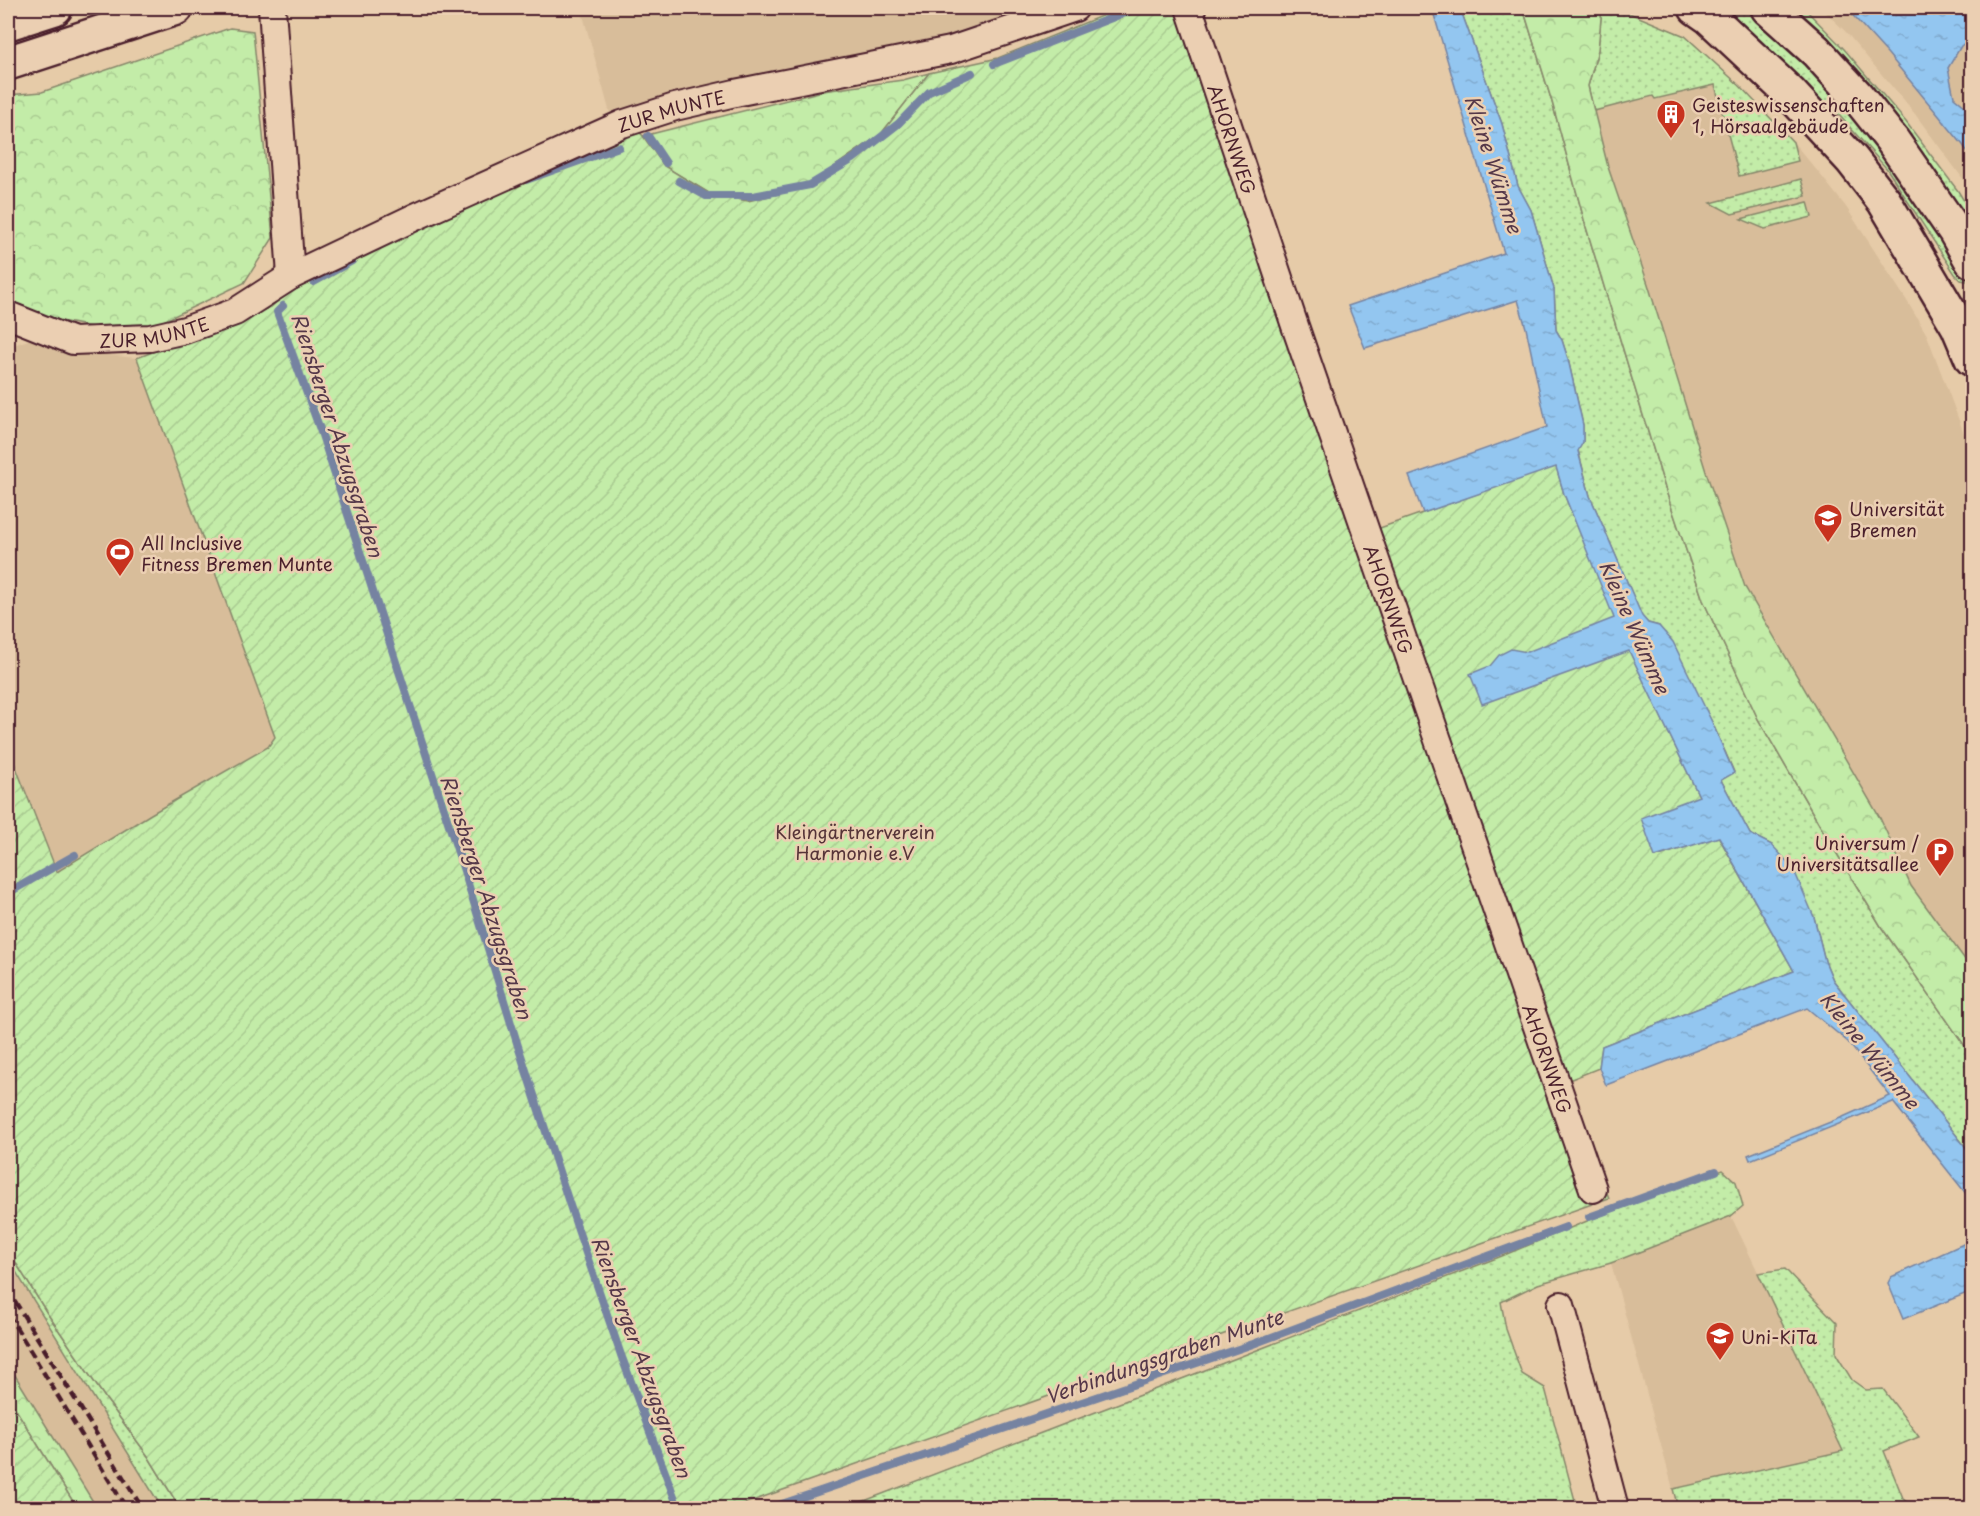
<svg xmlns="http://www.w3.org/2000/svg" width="1980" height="1516" viewBox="0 0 1980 1516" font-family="'Playpen Sans',sans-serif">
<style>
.built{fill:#d8bd9a}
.grass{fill:url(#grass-dots);stroke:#86866a;stroke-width:1.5}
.forest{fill:url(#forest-crowns);stroke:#86866a;stroke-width:1.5}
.garden{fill:url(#garden-furrows);stroke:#86866a;stroke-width:1.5}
.water{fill:url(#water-ripples);stroke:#7683a1;stroke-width:1.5}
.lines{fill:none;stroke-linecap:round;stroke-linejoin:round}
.stream{stroke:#7683a1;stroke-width:8}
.minor-casing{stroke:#4a1f2b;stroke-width:30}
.primary-casing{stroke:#4a1f2b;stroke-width:38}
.minor{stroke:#ebcfb2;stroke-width:26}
.primary{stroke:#ebcfb2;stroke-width:33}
.rail{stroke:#4a1f2b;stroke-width:4.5;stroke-dasharray:9 4.5;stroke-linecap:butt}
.labels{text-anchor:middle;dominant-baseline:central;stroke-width:5;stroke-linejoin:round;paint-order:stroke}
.poi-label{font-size:18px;fill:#4a1f2b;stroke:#ebcfb2;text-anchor:start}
.street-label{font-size:18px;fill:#4a1f2b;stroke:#ebcfb2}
.park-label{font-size:18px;fill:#563438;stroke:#ebcfb2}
.water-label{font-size:20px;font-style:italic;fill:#553849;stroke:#ebcfb2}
</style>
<defs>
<pattern id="grass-dots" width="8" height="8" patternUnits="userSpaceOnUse" patternTransform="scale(1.5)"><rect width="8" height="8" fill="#c3eca8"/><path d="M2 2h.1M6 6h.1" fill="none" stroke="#a9ca91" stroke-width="1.8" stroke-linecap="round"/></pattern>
<pattern id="forest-crowns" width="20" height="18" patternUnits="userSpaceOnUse" patternTransform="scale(1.5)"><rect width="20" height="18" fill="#c3eca8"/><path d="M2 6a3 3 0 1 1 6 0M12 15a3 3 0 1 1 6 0" fill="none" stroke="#a9ca91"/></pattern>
<pattern id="garden-furrows" width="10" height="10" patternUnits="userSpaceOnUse" patternTransform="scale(1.5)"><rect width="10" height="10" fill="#c3eca8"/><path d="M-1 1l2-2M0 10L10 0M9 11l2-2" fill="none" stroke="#a9ca91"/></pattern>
<pattern id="water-ripples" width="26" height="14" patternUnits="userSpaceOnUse" patternTransform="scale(1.5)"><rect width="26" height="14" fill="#93c6f0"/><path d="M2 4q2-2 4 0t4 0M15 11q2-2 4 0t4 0" fill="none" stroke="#80aace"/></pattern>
</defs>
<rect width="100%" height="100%" fill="#e6cba8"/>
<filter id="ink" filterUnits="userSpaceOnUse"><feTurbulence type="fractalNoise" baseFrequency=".0167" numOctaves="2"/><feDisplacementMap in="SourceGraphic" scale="12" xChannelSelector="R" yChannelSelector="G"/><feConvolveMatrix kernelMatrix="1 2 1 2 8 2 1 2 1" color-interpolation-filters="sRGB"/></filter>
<g filter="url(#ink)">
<g class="built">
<polygon points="581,8 1052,8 981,31 611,117"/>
<polygon points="1523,8 1617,8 1685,36 1740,86 1793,142 1819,173 1846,207 1907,301 1927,335 1972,455 1972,1056 1665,488 1586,227"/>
<polygon points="1821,8 1972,8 1972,191 1915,114 1845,31"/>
<polygon points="34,338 66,351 137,358 275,737 268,747 151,814 56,872 8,747 8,347"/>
<polygon points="1731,1216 1844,1451 1673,1489 1611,1263"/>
<polygon points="8,1259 162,1508 97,1508 8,1364"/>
</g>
<g class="grass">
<polygon points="1460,8 1523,8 1552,102 1586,227 1665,488 1703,600 1758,719 1822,829 1882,928 1972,1056 1972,1155 1833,980 1825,961 1814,917 1772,845 1750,834 1721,780 1734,772 1712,722 1659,626 1648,623 1642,617 1590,496 1578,450 1583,442 1583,425 1568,359 1562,340 1556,330 1554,289 1531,210 1518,186 1502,124"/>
<polygon points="1602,8 1617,8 1685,36 1740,86 1793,142 1798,161 1739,176 1715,85 1655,99 1653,96 1594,111 1588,86 1598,50"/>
<polygon points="1715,8 1750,8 1801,52 1897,165 1966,271 1966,281 1961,280 1955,274 1887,169 1839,115 1809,92"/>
<polygon points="1788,8 1804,8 1844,49 1906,122 1958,191 1972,214 1972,229 1951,195 1903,131"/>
<polygon points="1801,179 1806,196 1732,214 1711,203"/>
<polygon points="1808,202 1812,217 1765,229 1741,219"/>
<polygon points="1723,1170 1736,1182 1743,1206 1731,1216 1611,1263 1538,1284 1501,1302 1506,1329 1522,1374 1545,1388 1577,1508 846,1508 1502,1256 1592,1219"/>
<polygon points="8,1250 47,1313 106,1399 148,1456 180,1508 162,1508 8,1259"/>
<polygon points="1785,1269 1837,1323 1836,1354 1852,1380 1866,1390 1883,1389 1919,1437 1884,1451 1903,1498 1915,1508 1678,1508 1673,1489 1843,1451 1758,1273"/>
</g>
<g class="forest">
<polygon points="1523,8 1602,8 1598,50 1588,86 1594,111 1608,167 1648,284 1707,475 1745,587 1880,818 1911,886 1972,969 1972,1056 1882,928 1822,829 1758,719 1703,600 1665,488 1586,227 1552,102"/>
<polygon points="230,28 253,31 273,238 244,283 155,325 97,328 56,320 8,301 8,95 42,92"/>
<polygon points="929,73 881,134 804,188 748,201 712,195 664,166 643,136 823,91 903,80"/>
<polygon points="8,1364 97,1508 77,1508 8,1397"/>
</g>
<g class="garden">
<polygon points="1121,8 1180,8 1360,535 1556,466 1564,494 1629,650 1699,796 1656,857 1718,836 1794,971 1602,1046 1599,1068 1564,1082 1609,1198 732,1508 180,1508 148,1456 106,1399 47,1313 8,1250 8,747 57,872 151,814 268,747 275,737 137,358 271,307 306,275 635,127 643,136 664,166 712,195 748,201 804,188 881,134 929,73 998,58"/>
<polygon points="8,1397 77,1508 8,1508"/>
</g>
<g class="water">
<polygon points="1432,8 1460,8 1502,124 1518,186 1531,210 1554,289 1556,330 1562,340 1568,359 1583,425 1583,442 1578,451 1590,496 1642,616 1648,623 1659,626 1673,642 1712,722 1734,773 1721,780 1750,834 1772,845 1793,868 1814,917 1825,961 1833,980 1972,1155 1972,1201 1893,1102 1750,1160 1748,1155 1843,1117 1890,1096 1848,1042 1807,1008 1606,1085 1599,1068 1602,1046 1794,971 1719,837 1655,857 1641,818 1699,796 1629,651 1482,704 1470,674 1490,666 1499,655 1511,649 1527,652 1614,618 1564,494 1556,467 1423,513 1409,476 1547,427 1526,328 1518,300 1365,348 1348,306 1504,253"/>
<polygon points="1846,8 1972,8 1972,37 1961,46 1948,68 1954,97 1972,112 1972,159 1963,145 1888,54"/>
<polygon points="1972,1240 1972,1291 1903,1319 1888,1283 1891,1277"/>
</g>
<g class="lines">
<g class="stream">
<polyline points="994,64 1137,8"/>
<polyline points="648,136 666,163"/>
<polyline points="526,180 619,147"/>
<polyline points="679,181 706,196 753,196 810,185 853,159 898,124 929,92 972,73"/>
<polyline points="314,282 352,261"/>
<polyline points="283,306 277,312 321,432 466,877 518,1046 577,1227 621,1355 675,1499"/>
<polyline points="8,893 75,855"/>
<polyline points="1589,1217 1716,1171"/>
<polyline points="770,1508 1253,1344 1566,1227"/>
</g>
<g class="minor-casing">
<g id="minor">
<polyline points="272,8 291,276"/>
<path id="s1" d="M 1189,8 L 1295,326 L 1593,1189"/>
<path id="s2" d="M 8,315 L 73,341 L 150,338 L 185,330 L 235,312 L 291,276 L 415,217 L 622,124 L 675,107 L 735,93 L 951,50 L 1075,8"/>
<polyline points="1561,1305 1615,1508"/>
</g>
</g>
<g class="primary-casing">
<g id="primary">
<polyline points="1696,8 1709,17 1789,92 1852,160 1884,201 1958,326 1972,359"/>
<polyline points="1768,8 1816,51 1857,96 1892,140 1955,231 1972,261"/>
<polyline points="8,23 55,8"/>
<polyline points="8,63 176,8"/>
</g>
</g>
<use href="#minor" class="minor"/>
<use href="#primary" class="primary"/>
<g class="rail">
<polyline points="8,1290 142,1508"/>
<polyline points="8,1314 126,1508"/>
</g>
</g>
</g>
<defs>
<g id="building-pin" transform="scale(1.5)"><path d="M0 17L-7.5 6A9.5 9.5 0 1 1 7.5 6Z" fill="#c8321e" stroke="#ebcfb2"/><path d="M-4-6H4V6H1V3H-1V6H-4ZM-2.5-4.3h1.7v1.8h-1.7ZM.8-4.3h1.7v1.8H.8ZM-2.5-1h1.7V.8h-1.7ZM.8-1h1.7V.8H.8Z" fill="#fff"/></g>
<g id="university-pin" transform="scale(1.5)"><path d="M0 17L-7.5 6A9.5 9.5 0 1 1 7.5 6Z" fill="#c8321e" stroke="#ebcfb2"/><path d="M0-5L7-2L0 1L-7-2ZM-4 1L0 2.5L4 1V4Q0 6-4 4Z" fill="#fff"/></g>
<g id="stadium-pin" transform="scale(1.5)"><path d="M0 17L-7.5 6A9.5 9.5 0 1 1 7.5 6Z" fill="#c8321e" stroke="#ebcfb2"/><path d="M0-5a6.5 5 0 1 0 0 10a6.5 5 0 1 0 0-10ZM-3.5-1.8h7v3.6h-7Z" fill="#fff"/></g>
<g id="parking-pin" transform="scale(1.5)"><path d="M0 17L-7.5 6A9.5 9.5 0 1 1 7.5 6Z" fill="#c8321e" stroke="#ebcfb2"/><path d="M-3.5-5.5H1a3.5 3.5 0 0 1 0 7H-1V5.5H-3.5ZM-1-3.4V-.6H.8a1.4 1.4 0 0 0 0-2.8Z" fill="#fff"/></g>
<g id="school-pin" transform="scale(1.5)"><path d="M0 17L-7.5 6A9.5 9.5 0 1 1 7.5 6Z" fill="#c8321e" stroke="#ebcfb2"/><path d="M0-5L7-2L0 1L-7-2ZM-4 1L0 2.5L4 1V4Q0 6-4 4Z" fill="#fff"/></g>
</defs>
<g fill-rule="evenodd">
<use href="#building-pin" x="1671" y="114"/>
<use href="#university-pin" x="1828" y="518"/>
<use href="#stadium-pin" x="120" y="552"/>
<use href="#parking-pin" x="1940" y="852"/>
<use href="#school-pin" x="1720" y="1336"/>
</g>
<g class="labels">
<g class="poi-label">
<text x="1692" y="104">Geisteswissenschaften<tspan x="1692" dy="21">1, Hörsaalgebäude</tspan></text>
<text x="1849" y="508">Universität<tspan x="1849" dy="21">Bremen</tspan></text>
<text x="141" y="542">All Inclusive<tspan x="141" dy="21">Fitness Bremen Munte</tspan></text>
<text x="1919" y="842" text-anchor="end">Universum /<tspan x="1919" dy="21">Universitätsallee</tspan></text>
<text x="1741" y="1336">Uni-KiTa</text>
</g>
<g class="street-label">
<text stroke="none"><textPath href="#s2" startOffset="718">ZUR MUNTE</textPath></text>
<text stroke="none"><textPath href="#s1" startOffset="138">AHORNWEG</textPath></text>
<text stroke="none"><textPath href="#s2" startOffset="152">ZUR MUNTE</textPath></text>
<text stroke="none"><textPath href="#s1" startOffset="624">AHORNWEG</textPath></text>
<text stroke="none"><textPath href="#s1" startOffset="1110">AHORNWEG</textPath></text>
</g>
<g class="park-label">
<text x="855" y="831">Kleingärtnerverein<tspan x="855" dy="21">Harmonie e.V</tspan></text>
</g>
<g class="water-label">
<text transform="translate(1494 164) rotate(72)">Kleine Wümme</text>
<text transform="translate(338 435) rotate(72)">Riensberger Abzugsgraben</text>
<text transform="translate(1635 627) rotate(66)">Kleine Wümme</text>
<text transform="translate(487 897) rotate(72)">Riensberger Abzugsgraben</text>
<text transform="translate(1870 1050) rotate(51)">Kleine Wümme</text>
<text transform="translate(1164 1356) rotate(-19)">Verbindungsgraben Munte</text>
<text transform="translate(642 1357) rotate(70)">Riensberger Abzugsgraben</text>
</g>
</g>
<rect width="1980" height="1516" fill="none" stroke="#ebcfb2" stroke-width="30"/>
<rect x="15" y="15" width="1950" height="1486" fill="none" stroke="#4a1f2b" stroke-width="2" filter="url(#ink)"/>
</svg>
